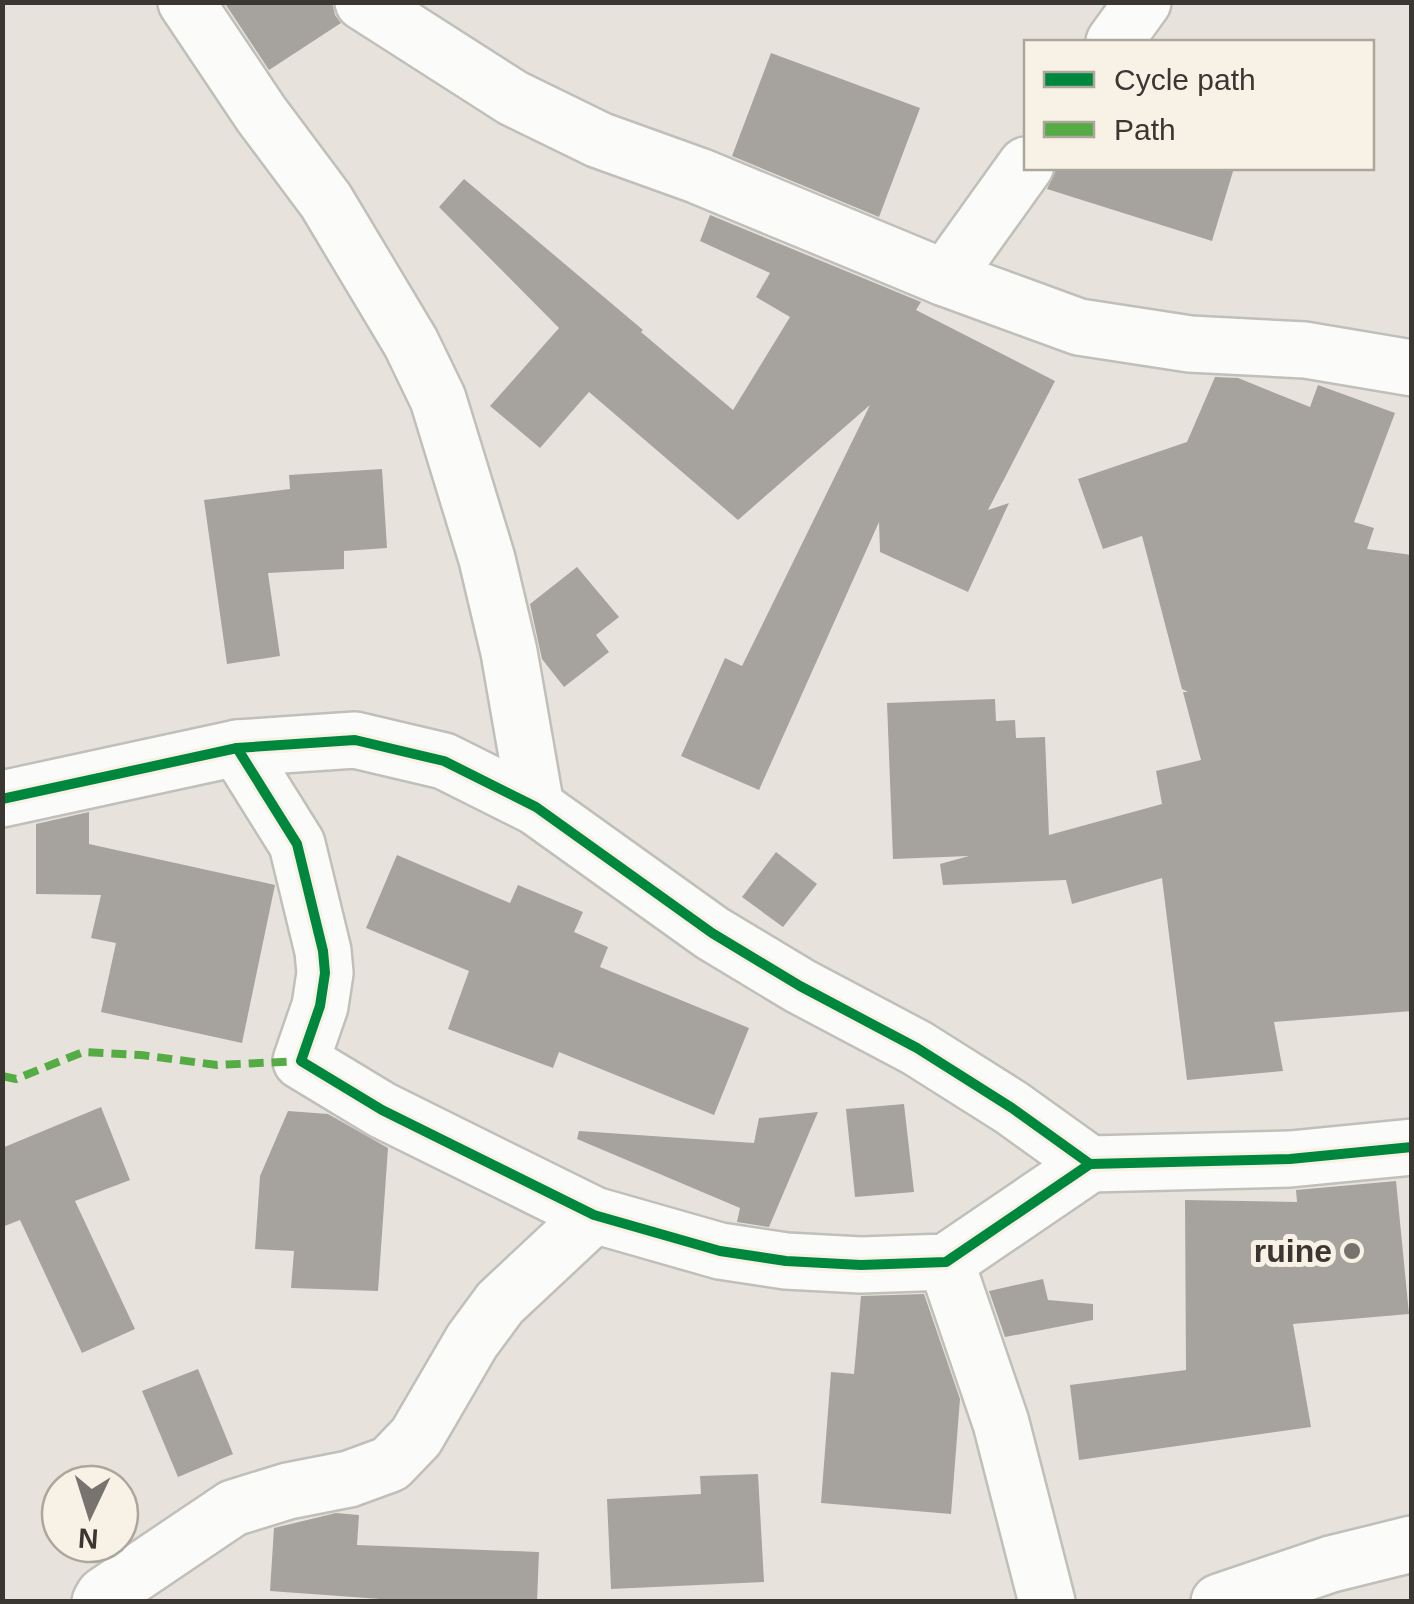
<svg xmlns="http://www.w3.org/2000/svg" width="1414" height="1604" viewBox="0 0 1414 1604" font-family="Arial,sans-serif">
<style>
.building{fill:#a6a39e}
.lines{fill:none;stroke-linecap:round;stroke-linejoin:round}
.street-casing{stroke:#c1bfb9;stroke-width:60}
.street{stroke:#fbfbfa;stroke-width:55}
.quiet{stroke:#55ac45;stroke-width:8;stroke-dasharray:15 8;stroke-linecap:butt}
.cycleway-casing{stroke:#f8f1e5;stroke-width:16}
.cycleway{stroke:#00873e;stroke-width:10}
.poi-dot{fill:#77736e;stroke:#f8f1e5;stroke-width:4}
.labels{text-anchor:middle;dominant-baseline:central;stroke-width:10;stroke-linejoin:round;paint-order:stroke}
.poi-label{font-size:32px;font-weight:bold;fill:#3a3732;stroke:#f8f1e5;text-anchor:end}
</style>
<rect width="100%" height="100%" fill="#e7e3dc"/>
<g class="building">
<polygon points="224,2 332,2 335,15 341,23 269,70"/>
<polygon points="771,53 920,108 879,217 732,156"/>
<polygon points="1057,168 1234,168 1212,241 1047,189"/>
<polygon points="464,179 643,330 641,332 733,410 790,317 756,297 770,273 700,241 710,215 921,302 916,310 1055,381 988,510 1009,503 968,592 880,552 879,522 759,790 681,756 725,658 742,666 870,405 738,520 589,392 540,448 490,406 559,328 439,207"/>
<polygon points="1215,377 1238,378 1310,407 1318,385 1395,413 1354,522 1374,528 1367,549 1412,555 1412,1011 1274,1022 1283,1071 1187,1080 1162,878 1072,904 1066,880 943,885 940,864 969,856 893,859 887,703 995,699 996,721 1015,720 1016,738 1045,737 1049,835 1162,804 1156,771 1201,760 1183,692 1188,692 1182,689 1142,536 1103,549 1078,479 1187,442"/>
<polygon points="382,469 387,548 344,551 344,569 268,573 280,656 227,664 204,500 290,489 289,475"/>
<polygon points="577,567 619,617 596,635 609,652 564,687 542,659 530,604"/>
<polygon points="89,812 89,844 275,885 242,1043 101,1012 116,943 91,938 101,895 36,894 36,824"/>
<polygon points="776,852 817,884 783,927 742,897"/>
<polygon points="397,855 510,903 518,885 583,912 574,932 608,947 600,967 749,1028 714,1115 559,1052 553,1068 448,1029 469,971 366,928"/>
<polygon points="904,1104 914,1192 855,1197 846,1109"/>
<polygon points="101,1107 130,1180 75,1201 135,1329 82,1353 20,1220 2,1227 2,1148"/>
<polygon points="288,1111 328,1114 388,1148 378,1291 291,1288 294,1251 255,1249 260,1176"/>
<polygon points="818,1112 769,1227 737,1222 740,1208 577,1139 579,1131 754,1143 759,1118"/>
<polygon points="1396,1181 1409,1314 1293,1324 1311,1427 1079,1460 1070,1385 1186,1370 1185,1200 1297,1202 1296,1190"/>
<polygon points="1043,1279 1048,1300 1093,1304 1093,1320 1005,1337 989,1291"/>
<polygon points="924,1294 960,1399 951,1514 821,1503 831,1372 854,1374 861,1296"/>
<polygon points="198,1369 233,1454 178,1477 142,1391"/>
<polygon points="758,1474 764,1582 611,1589 607,1499 701,1494 700,1476"/>
<polygon points="336,1513 359,1515 357,1545 539,1552 537,1602 422,1602 270,1591 274,1528"/>
</g>
<g class="lines">
<g class="street-casing">
<g id="street">
<polyline points="186,2 261,114 326,201 411,343 438,399 487,559 509,652 536,807"/>
<polyline points="363,2 513,98 599,140 699,176 945,278 1079,327 1190,344 1305,350 1412,368"/>
<polyline points="1114,42 1143,2"/>
<polyline points="945,278 1026,165"/>
<polyline points="237,748 297,844 323,951 325,973 320,1006 301,1061 382,1110 594,1215 720,1251 786,1261 861,1265 946,1262 1090,1164"/>
<polyline points="2,799 237,748 355,740 444,761 536,807 712,933 800,986 917,1048 1012,1108 1090,1164 1290,1159 1412,1147"/>
<polyline points="946,1262 1001,1423 1047,1602"/>
<polyline points="100,1602 104,1595 233,1508 288,1491 349,1479 390,1464 416,1437 472,1341 500,1303 594,1215"/>
<polyline points="1219,1602 1331,1564 1412,1544"/>
</g>
</g>
<use href="#street" class="street"/>
<polyline class="quiet" points="2,1076 16,1079 83,1052 141,1055 217,1065 301,1061"/>
<g class="cycleway-casing">
<g id="cycleway">
<polyline points="237,748 297,844 323,951 325,973 320,1006 301,1061 382,1110 594,1215 720,1251 786,1261 861,1265 946,1262 1090,1164"/>
<polyline points="2,799 237,748 355,740 444,761 536,807 712,933 800,986 917,1048 1012,1108 1090,1164 1290,1159 1412,1147"/>
</g>
</g>
<use href="#cycleway" class="cycleway"/>
</g>
<circle class="poi-dot" cx="1352" cy="1251" r="10"/>
<g class="labels">
<g class="poi-label">
<text x="1332" y="1251">ruine</text>
</g>
</g>
<rect width="1414" height="1604" fill="none" stroke="#3a3732" stroke-width="10"/>
<rect x="1024" y="40" width="350" height="130" fill="#f8f1e5" stroke="#aca79d" stroke-width="2.5"/>
<rect x="1044" y="72" width="50" height="15" fill="#00873e" stroke="#aca79d" stroke-width="2.5"/>
<text x="1114" y="90" font-size="30" fill="#3a3732">Cycle path</text>
<rect x="1044" y="122" width="50" height="15" fill="#55ac45" stroke="#aca79d" stroke-width="2.5"/>
<text x="1114" y="140" font-size="30" fill="#3a3732">Path</text>
<g transform="translate(90 1514) rotate(184)"><circle r="48" fill="#f8f1e5" stroke="#aca79d" stroke-width="2.5"/>
<path d="M0-8L18 38L0 25L-18 38Z" fill="#77736e"/>
<text y="-15" font-size="28" font-weight="bold" text-anchor="middle" fill="#3a3732">N</text>
</g>
</svg>
